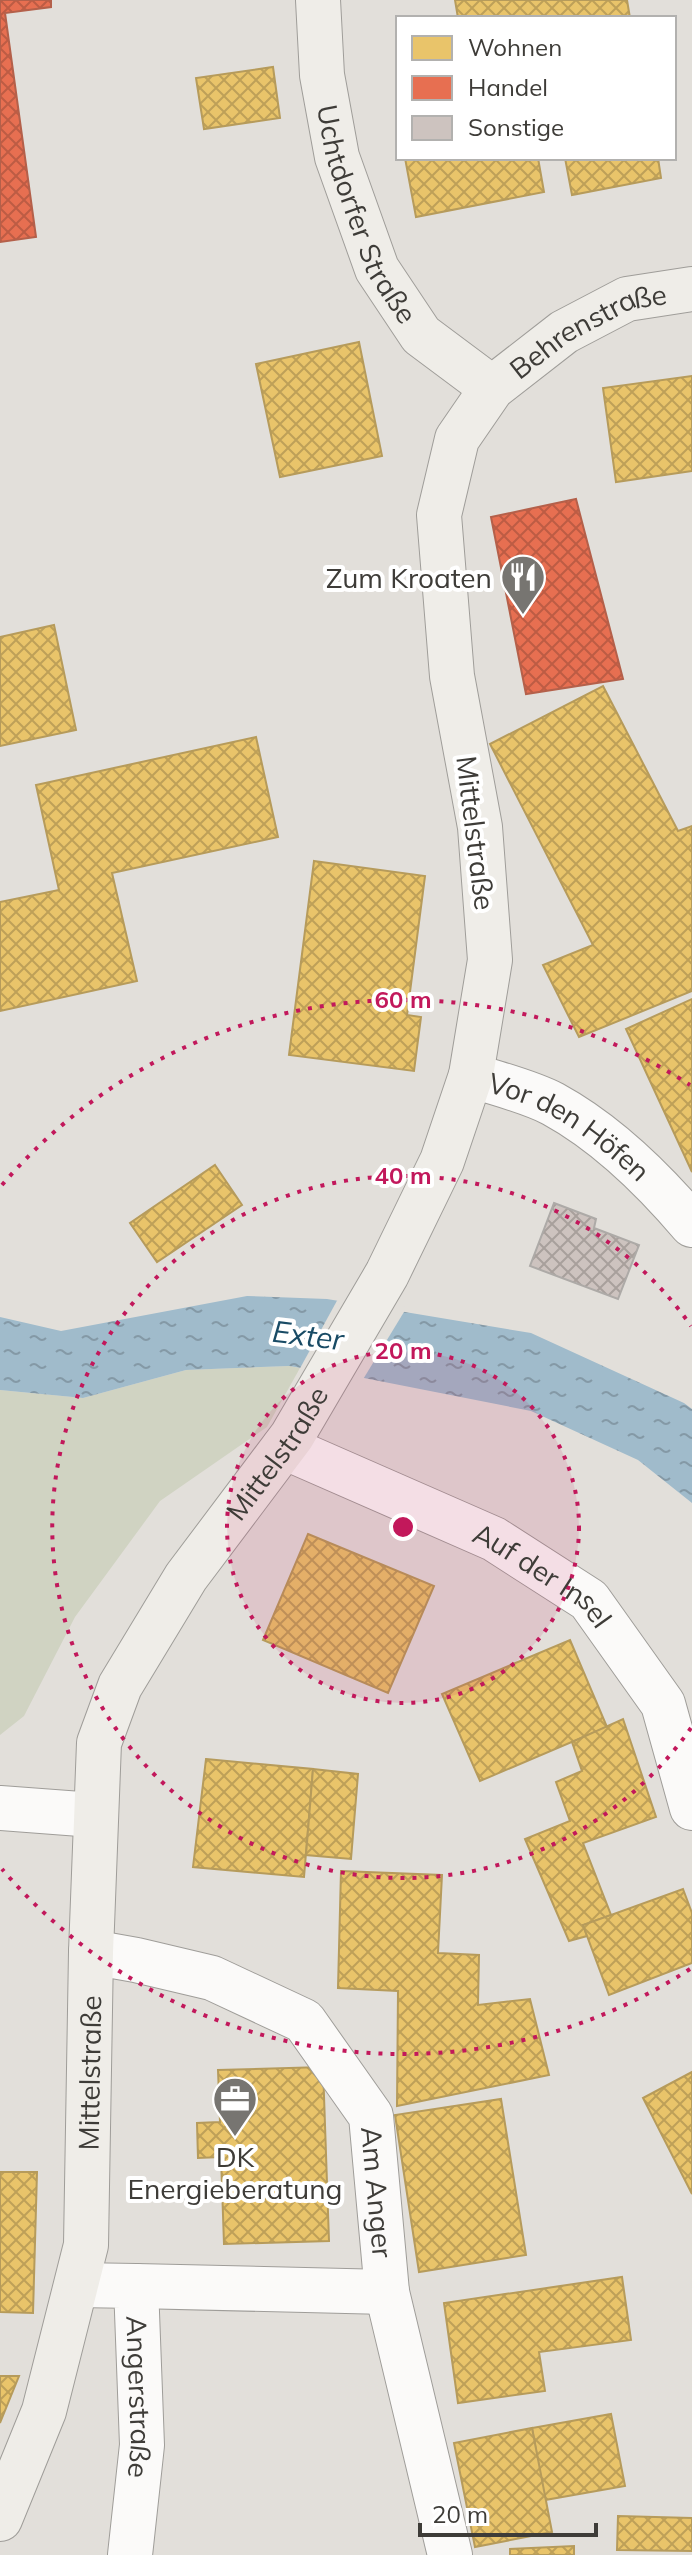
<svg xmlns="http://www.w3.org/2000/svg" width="692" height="2555" viewBox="0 0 692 2555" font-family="Mulish,sans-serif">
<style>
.grass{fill:#d0d3c2}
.water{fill:url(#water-ripples)}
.pier{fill:#e2dfda}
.homes{fill:url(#homes-cross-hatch);stroke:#b69b5b;stroke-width:2}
.shops{fill:url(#shops-cross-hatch);stroke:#b4604a;stroke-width:2}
.building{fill:url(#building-cross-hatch);stroke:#adaaa7;stroke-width:2}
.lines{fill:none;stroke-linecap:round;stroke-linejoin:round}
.street-casing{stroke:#9f9d99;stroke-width:46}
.secondary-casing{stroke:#9f9d99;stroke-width:46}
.street{stroke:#fbfaf9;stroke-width:44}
.secondary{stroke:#efede8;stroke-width:44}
.ring{fill:none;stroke:#c2185b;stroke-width:4;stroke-dasharray:4 8}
.labels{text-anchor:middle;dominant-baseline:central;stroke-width:8;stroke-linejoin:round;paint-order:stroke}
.street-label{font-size:28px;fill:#3e3c38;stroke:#fff}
.poi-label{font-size:28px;fill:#3e3c38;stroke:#fff;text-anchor:end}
.water-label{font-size:30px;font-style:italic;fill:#194b65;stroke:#fff}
.centre{fill:#c2185b;stroke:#fff;stroke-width:4}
.ring-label{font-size:24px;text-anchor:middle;font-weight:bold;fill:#c2185b;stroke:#fff;stroke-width:8;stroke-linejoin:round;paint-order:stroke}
</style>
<defs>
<pattern id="water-ripples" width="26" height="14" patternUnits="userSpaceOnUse" patternTransform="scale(2)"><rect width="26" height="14" fill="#a0bbcb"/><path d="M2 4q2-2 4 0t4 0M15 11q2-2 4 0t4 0" fill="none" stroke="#8499a6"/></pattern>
<pattern id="homes-cross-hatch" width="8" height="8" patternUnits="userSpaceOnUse" patternTransform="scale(2)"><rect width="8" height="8" fill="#e9c46a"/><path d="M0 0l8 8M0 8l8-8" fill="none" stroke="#bea058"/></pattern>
<pattern id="shops-cross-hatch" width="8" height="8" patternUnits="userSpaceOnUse" patternTransform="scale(2)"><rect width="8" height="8" fill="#e76f51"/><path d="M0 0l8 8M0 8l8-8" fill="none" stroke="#bd5c44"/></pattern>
<pattern id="building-cross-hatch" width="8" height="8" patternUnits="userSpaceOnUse" patternTransform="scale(2)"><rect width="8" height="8" fill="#cdc3bf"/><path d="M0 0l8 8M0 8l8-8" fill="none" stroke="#a8a09c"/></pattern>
</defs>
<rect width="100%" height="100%" fill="#e2dfda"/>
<polygon class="grass" points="289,1366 300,1368 267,1427 160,1501 75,1617 24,1716 0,1735 0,1390 83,1398 186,1370"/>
<polygon class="water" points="247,1296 327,1299 531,1333 684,1403 692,1409 692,1503 638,1460 531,1411 364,1378 289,1366 186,1370 83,1398 0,1390 0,1317 61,1331"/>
<polygon class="pier" points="339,1297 407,1307 362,1381 298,1372"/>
<g class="homes">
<polygon points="455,0 627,0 630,18 458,18"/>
<polygon points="273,67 280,118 204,129 196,78"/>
<polygon points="405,158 538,158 544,192 416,217"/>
<polygon points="565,158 658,158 661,178 572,195"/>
<polygon points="359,342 382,456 280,477 256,364"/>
<polygon points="692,376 692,471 616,482 603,388"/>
<polygon points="54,625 76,730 0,746 0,637"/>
<polygon points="603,686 678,831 692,826 692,991 579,1037 543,965 593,945 490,744"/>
<polygon points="256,737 278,837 112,873 137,981 0,1011 0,902 59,890 36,785"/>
<polygon points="314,861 425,876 407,1015 421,1017 414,1071 289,1055"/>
<polygon points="692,999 692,1172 626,1029"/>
<polygon points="215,1165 242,1205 157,1262 130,1223"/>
<polygon points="308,1534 434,1586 388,1693 263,1640"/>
<polygon points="570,1640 607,1727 480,1781 442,1694"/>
<polygon points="623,1719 656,1817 583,1843 611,1915 583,1925 587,1936 569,1941 525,1839 570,1821 556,1782 582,1771 572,1742"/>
<polygon points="206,1759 313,1769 304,1877 193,1867"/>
<polygon points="313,1769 358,1774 351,1859 306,1855"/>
<polygon points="341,1871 442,1875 438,1953 479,1955 478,2005 530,1999 549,2075 397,2106 398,1991 338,1988"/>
<polygon points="683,1889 692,1913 692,1963 609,1995 583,1925"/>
<polygon points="323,2067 329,2241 224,2244 221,2157 198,2158 197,2123 220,2122 218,2070"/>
<polygon points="692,2072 692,2194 643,2098"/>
<polygon points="501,2099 526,2255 419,2272 395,2115"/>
<polygon points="0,2172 37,2172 33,2313 0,2312"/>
<polygon points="622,2277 631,2340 539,2352 545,2391 458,2403 444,2303"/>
<polygon points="0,2376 19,2376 0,2423"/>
<polygon points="611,2414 625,2486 545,2500 532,2428"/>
<polygon points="532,2428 552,2532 475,2547 454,2443"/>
<polygon points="618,2516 692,2518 692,2551 617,2550"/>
<polygon points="574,2546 574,2555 510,2555 510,2549"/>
</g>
<g class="shops">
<polygon points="0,0 51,0 51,7 5,13 36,237 0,242"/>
<polygon points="576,499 623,679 526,694 491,517"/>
</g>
<polygon class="building" points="554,1203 596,1219 594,1228 639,1245 618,1299 530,1266"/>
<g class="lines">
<g class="street-casing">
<g id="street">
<path id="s1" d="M 471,1075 C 497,1084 528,1091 553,1104 C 606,1133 653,1179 692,1225"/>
<path id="s2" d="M 284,1447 L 494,1539 L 589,1600 L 663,1704 L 692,1808"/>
<polyline points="0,1808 94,1815"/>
<path id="s3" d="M 91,1952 L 136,1960 L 212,1978 L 304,2021 L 371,2116 L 387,2292 L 450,2555"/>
<path id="s4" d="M 77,2285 L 136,2286 L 142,2445 L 130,2555"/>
<polyline points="136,2286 387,2292"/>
</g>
</g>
<g class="secondary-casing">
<g id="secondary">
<path id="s5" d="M 318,0 L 322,75 L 337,157 L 377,269 L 421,335 L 492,388"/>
<path id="s6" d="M 0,2519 L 44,2411 L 86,2245 L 91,1952 L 99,1743 L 120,1686 L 186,1577 L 292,1436 L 387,1274 L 442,1161 L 471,1075 L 490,960 L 480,827 L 452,676 L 439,515 L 457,439 L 492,388 L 564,332 L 627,299 L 692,289"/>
</g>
</g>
<use href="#street" class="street"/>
<use href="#secondary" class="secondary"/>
</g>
<circle cx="403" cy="1527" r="176" fill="#c2185b" fill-opacity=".12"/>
<g class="ring">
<circle cx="403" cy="1527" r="176"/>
<path d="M691 1728A351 351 0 1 1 691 1326"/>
<path d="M690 1969A527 527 0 0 1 2 1869M2 1185A527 527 0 0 1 690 1085"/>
</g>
<defs>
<g id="restaurant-pin" transform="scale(2.3)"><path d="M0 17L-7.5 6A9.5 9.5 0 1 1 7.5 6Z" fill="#777571" stroke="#fff"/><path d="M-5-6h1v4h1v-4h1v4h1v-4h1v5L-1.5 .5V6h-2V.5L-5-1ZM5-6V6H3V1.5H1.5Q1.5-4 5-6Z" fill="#fff"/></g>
<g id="office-pin" transform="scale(2.3)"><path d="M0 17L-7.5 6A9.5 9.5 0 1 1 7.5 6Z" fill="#777571" stroke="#fff"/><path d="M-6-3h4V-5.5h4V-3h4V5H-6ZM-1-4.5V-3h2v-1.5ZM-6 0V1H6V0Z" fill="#fff"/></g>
</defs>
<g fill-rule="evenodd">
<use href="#restaurant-pin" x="523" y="577"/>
<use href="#office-pin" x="235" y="2099"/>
</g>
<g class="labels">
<g class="street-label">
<text stroke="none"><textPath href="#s5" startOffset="222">Uchtdorfer Straße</textPath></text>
<text stroke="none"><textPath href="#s6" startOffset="2378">Behrenstraße</textPath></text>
<text transform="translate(476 833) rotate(83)">Mittelstraße</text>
<text stroke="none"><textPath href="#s1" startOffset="112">Vor den Höfen</textPath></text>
<text stroke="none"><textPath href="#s6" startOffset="1132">Mittelstraße</textPath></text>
<text stroke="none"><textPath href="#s2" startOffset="290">Auf der Insel</textPath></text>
<text stroke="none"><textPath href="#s6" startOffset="460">Mittelstraße</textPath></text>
<text stroke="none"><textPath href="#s3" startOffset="418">Am Anger</textPath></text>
<text stroke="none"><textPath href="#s4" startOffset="170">Angerstraße</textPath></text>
</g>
<g class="poi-label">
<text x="492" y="577">Zum Kroaten</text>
<text x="235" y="2156" text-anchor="middle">DK<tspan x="235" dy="32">Energieberatung</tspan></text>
</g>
<g class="water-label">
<text transform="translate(308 1335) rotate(7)">Exter</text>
</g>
</g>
<circle cx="403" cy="1527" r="12" class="centre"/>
<g class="ring-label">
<text x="403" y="1008">60 m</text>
<text x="403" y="1184">40 m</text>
<text x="403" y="1359">20 m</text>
</g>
<rect x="396" y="16" width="280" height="144" fill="#ffffff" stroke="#b2b1af" stroke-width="2"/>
<rect x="412" y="36" width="40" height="24" fill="#e9c46a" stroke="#b2b1af" stroke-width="2"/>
<text x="468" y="56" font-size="24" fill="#3e3c38">Wohnen</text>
<rect x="412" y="76" width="40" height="24" fill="#e76f51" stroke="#b2b1af" stroke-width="2"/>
<text x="468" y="96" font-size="24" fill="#3e3c38">Handel</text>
<rect x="412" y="116" width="40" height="24" fill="#cdc3bf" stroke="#b2b1af" stroke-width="2"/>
<text x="468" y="136" font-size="24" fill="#3e3c38">Sonstige</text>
<path d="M420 2523v12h176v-12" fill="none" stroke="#3e3c38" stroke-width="4"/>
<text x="432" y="2523" font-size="24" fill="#3e3c38" stroke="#ffffff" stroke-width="6" paint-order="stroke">20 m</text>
</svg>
